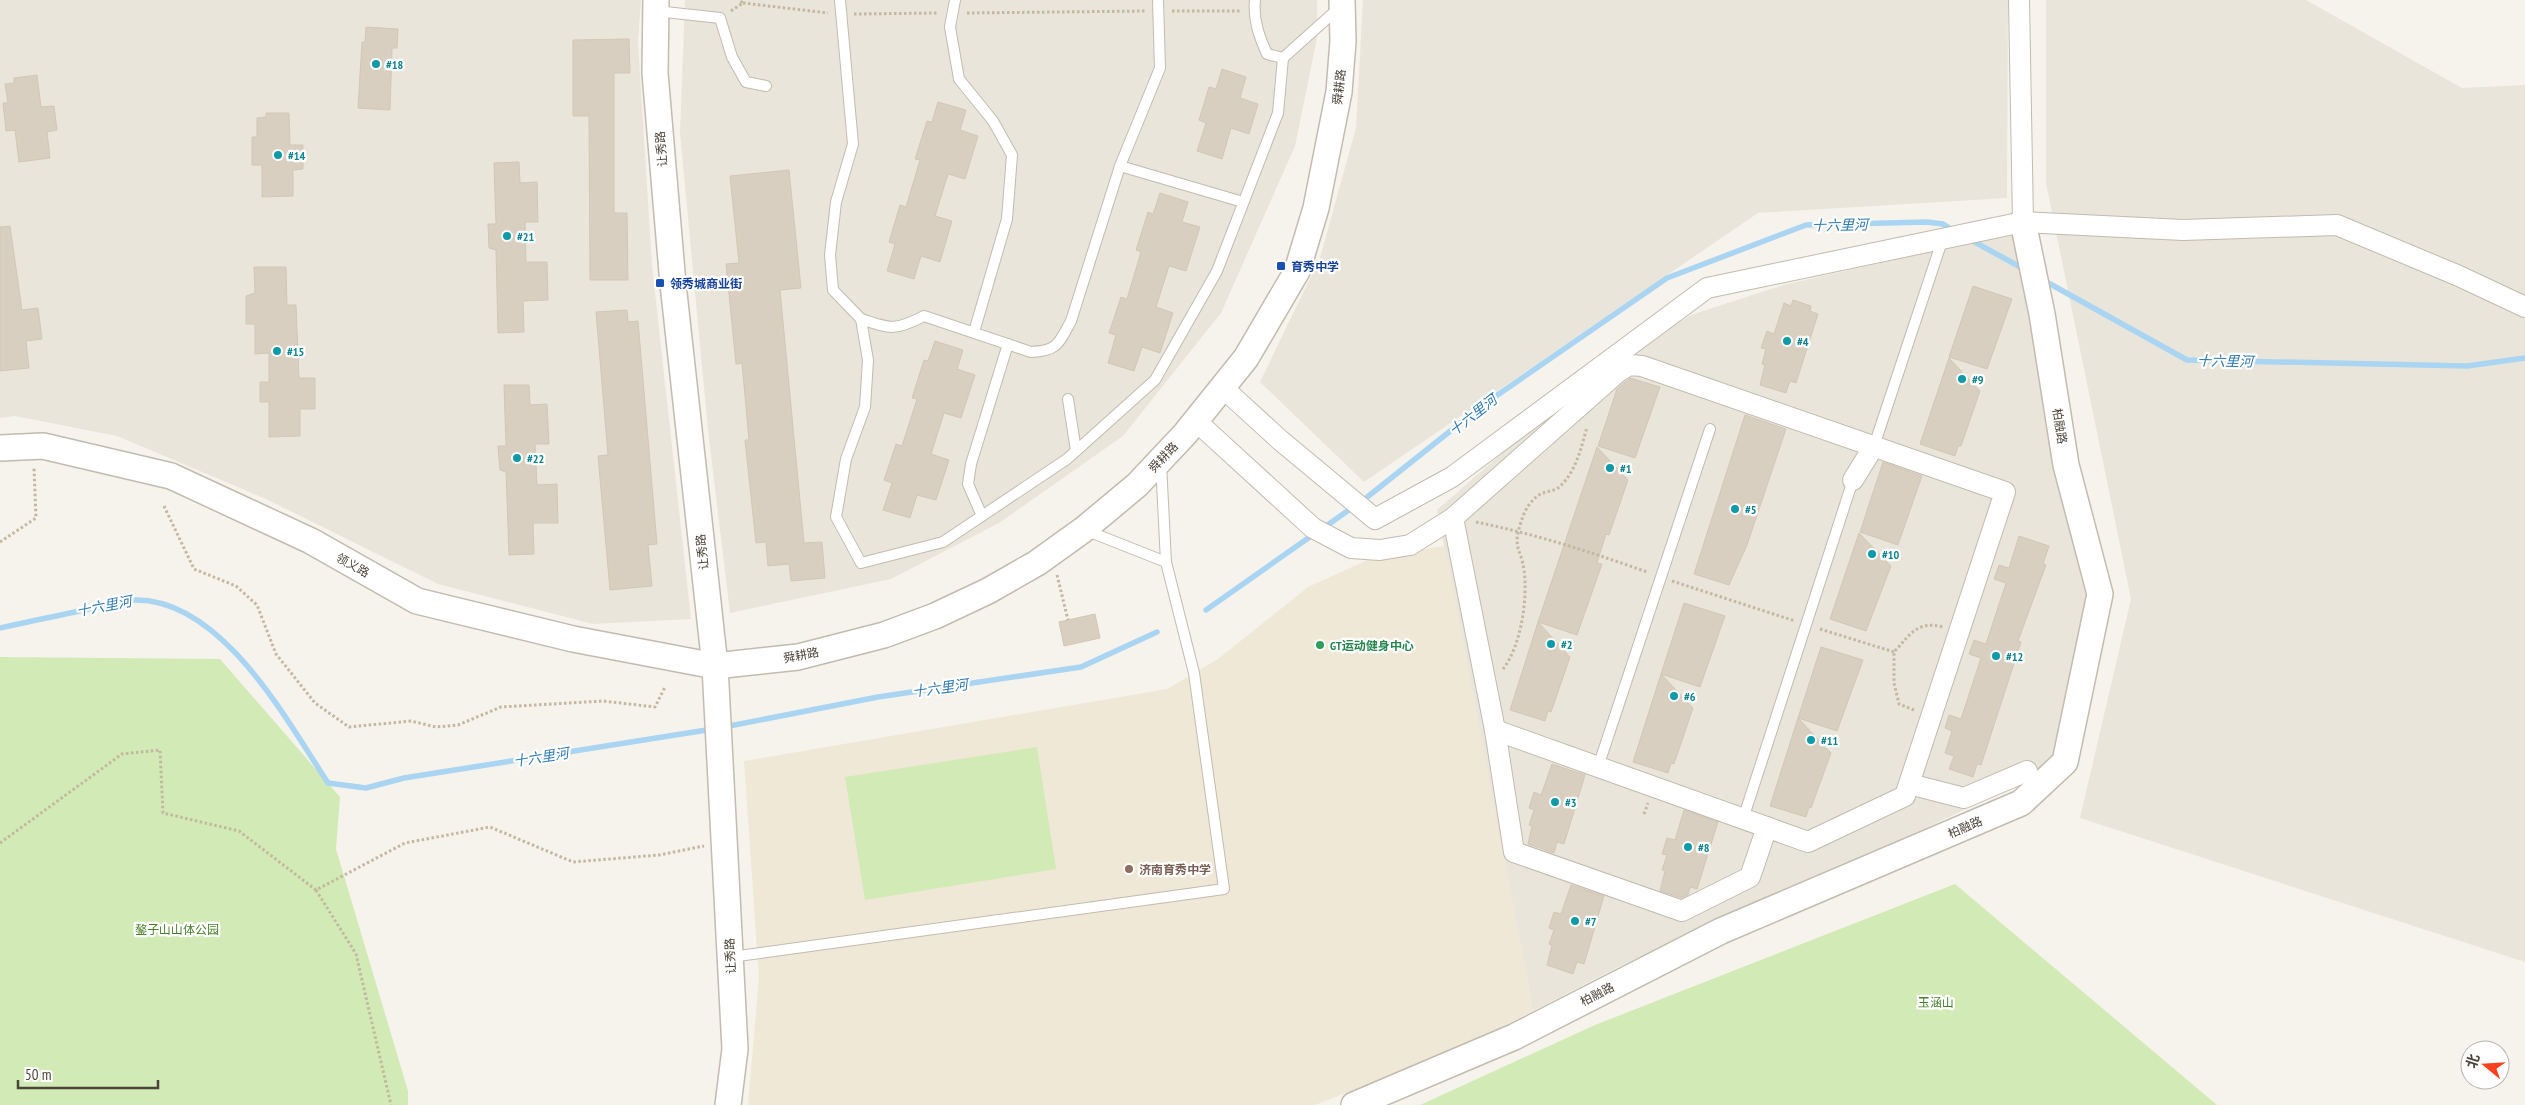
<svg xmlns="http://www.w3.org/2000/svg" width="2525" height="1105" viewBox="0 0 2525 1105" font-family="'PT Sans Narrow','Noto Sans SC',sans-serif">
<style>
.residential{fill:#eae5da}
.education{fill:#efe8d6}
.green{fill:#d2eab5}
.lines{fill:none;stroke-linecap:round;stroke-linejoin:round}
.stream{stroke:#a9d4f2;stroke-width:5.5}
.building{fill:#d8cfc1;stroke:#d3c7b4}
.service-casing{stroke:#c2bbae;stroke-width:12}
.minor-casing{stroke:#c2bbae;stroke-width:22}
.tertiary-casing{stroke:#c2bbae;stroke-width:28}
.path{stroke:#c4b79f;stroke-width:3;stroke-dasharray:2.5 2.5;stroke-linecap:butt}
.service{stroke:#fff;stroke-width:10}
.minor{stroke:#fff;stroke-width:20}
.tertiary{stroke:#fff;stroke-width:25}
.culture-dot{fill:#0f9aa8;stroke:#fff;stroke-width:2}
.transit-dot{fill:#1a4fb4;stroke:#fff;stroke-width:2}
.leisure-dot{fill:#2e9e5b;stroke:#fff;stroke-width:2}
.education-dot{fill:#8d6e63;stroke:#fff;stroke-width:2}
.labels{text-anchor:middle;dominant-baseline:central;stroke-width:4.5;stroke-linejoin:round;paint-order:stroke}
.culture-label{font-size:12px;font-weight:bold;fill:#0d838f;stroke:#fff;text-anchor:start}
.street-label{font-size:12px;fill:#4b4439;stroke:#fff}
.transit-label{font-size:12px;font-weight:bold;fill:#164399;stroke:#fff;text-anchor:start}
.leisure-label{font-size:12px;font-weight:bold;fill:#27864d;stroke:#fff;text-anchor:start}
.education-label{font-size:12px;font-weight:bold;fill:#785e54;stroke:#fff;text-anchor:start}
.park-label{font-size:12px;fill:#4a7f2a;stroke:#fff}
.water-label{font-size:14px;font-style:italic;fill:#2e7ab2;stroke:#fff}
</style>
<rect width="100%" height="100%" fill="#f6f3ec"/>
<g class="residential">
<polygon points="0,0 641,0 638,42 652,265 691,619 593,624 438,584 266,499 117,436 15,416 0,418"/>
<polygon points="685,0 1317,0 1317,38 1295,146 1221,313 1123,436 999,523 891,579 730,613 708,430 680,133"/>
<polygon points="1363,0 2008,0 2007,198 1758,213 1364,482 1260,382 1320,258 1356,128"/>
<polygon points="2046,0 2306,0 2462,88 2525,85 2525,962 2080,818 2131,599 2046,183"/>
<polygon points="2018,232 2091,606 2053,768 1800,887 1624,964 1533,1011 1437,510 1547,414 1612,363 1691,315 1783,285"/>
</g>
<polygon class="education" points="1445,546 1533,1011 1454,1051 1315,1105 748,1105 759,977 744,761 1167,689 1218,659 1308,587 1376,556"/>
<g class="green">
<polygon points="0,657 220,659 340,797 336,849 408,1091 408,1105 0,1105"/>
<polygon points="1037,747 1056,869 865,900 845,777"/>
<polygon points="1955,884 2217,1105 1420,1105 1595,1025"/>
</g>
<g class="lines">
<g class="stream">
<polyline points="1969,239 2024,269"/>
<polyline points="2043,280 2187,360 2467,366 2525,358"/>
<polyline points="1361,502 1483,405 1667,278 1806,225 1927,222 1943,224 1954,231"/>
<polyline points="1322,529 1353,507"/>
<polyline points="1206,610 1314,534"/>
<path d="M 0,628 C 31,621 62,615 93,608 C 106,605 121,600 134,600 C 221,598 286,719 328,783 L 366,788 L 404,778 L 713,729"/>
<polyline points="724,727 878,697 1081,667 1157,632"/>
</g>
</g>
<g class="building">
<polygon points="366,27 398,29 397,48 392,48 390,110 358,108 362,42 365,42"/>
<polygon points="629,39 630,73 614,73 614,213 627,213 628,280 590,280 589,116 573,116 573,40"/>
<polygon points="1222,69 1246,77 1240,98 1258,104 1249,134 1231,128 1222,159 1197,151 1206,123 1199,120 1209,87 1216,89"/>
<polygon points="37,75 41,107 54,106 57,130 47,132 50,158 19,162 15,130 6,131 3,103 8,103 5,84 14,83 14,78"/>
<polygon points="938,102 966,110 960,130 978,136 965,179 948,174 935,216 952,221 940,262 921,256 914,279 887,271 895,244 889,242 900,205 906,207 920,160 915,159 927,121 932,122"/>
<polygon points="266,113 289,113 290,145 303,145 303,169 293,170 293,196 262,197 262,165 252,165 252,137 257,137 257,118 266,117"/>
<polygon points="519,162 520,183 537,182 538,222 525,222 526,262 547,262 548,300 523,301 524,332 498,333 496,250 489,248 488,224 496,224 494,163"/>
<polygon points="789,170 801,288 780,290 804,543 822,542 825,578 791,581 789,564 768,566 766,542 756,543 745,440 749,440 742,363 736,364 726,264 739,263 730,176"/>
<polygon points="1160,193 1188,202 1182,222 1200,227 1186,271 1169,266 1156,307 1173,313 1160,353 1142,347 1134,371 1108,363 1116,335 1109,333 1121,297 1127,299 1141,252 1136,250 1148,212 1153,214"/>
<polygon points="10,226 22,310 38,308 42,339 26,341 29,368 0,371 0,227"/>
<polygon points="254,267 286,267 287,305 296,305 299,378 315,378 315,409 300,409 300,436 269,437 269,402 260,402 260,382 269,382 269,353 255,354 255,324 246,324 246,296 255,293"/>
<polygon points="1973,286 2012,299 1987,369 1949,357"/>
<polygon points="1793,300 1811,306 1810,311 1818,314 1796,383 1790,381 1786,393 1760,385 1765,365 1762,364 1766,349 1761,348 1767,331 1774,334 1784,303 1791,306"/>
<polygon points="627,310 628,322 638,321 657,544 648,545 652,586 610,590 598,456 608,455 596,312"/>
<polygon points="935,341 963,350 957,369 975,375 961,418 944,413 931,454 949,460 936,500 917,495 910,518 883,510 892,483 884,480 896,444 902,446 917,399 912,398 924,360 928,361"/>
<polygon points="1949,358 1980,391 1961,446 1958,446 1955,456 1920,444"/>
<polygon points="1630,378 1660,387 1635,458 1598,446 1617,389"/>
<polygon points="504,385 529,385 530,405 547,404 549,444 535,444 537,485 557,484 558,523 533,523 534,554 509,555 506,472 500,470 498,446 506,446"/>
<polygon points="1745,415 1786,429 1747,545 1729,585 1694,574"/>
<polygon points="1597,447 1628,480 1609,535 1606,534 1597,563 1602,564 1577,635 1538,622"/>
<polygon points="1883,462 1922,476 1898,545 1860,532"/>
<polygon points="1859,533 1891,566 1866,631 1830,619"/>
<polygon points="2019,536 2049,546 2043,564 2046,565 2018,641 2021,642 1981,765 1977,764 1973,777 1949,769 1954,756 1945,753 1952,731 1945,728 1949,715 1961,719 1981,658 1969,654 1974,640 1986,644 2006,583 1994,579 1999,565 2009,568"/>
<polygon points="1684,603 1725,616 1700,687 1661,674"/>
<polygon points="1095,614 1100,638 1064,646 1059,622"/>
<polygon points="1538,622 1570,657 1551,712 1548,711 1545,721 1510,710"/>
<polygon points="1821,647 1863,660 1837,731 1798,718"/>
<polygon points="1661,674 1693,708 1674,764 1671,763 1668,773 1633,762"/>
<polygon points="1798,718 1831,753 1811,808 1809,807 1806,817 1770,806"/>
<polygon points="1552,764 1585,775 1564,844 1557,842 1554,853 1528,844 1532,826 1529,825 1534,810 1529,808 1534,792 1541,795"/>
<polygon points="1684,810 1718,822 1697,889 1690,887 1688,895 1682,898 1660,891 1665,871 1662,870 1667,855 1662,854 1667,838 1675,840"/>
<polygon points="1571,885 1604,896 1584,964 1577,962 1573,974 1547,965 1552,945 1549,944 1554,930 1549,928 1554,912 1561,914"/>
</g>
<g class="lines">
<g class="service-casing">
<g id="service">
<path d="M 840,0 L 853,144 L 836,202 L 830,255 L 833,290 L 861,319 L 868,360 L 865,407 L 846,459 L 836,517 L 861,563 L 943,542 L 1067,459 L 1155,380 L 1217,271 L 1278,113 L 1283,58 L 1267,54 C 1259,36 1253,20 1255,0"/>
<polyline points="955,0 950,27 959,79 993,121 1012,155 1007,219 974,332"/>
<polyline points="656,11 720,18 732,57 746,82 766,86"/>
<polyline points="1283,58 1340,7"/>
<polyline points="1120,166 1243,202"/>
<path d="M 861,319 C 891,329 895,331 924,316 L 1031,352 C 1058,351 1059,343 1071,321 L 1120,166 L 1160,68 L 1158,0"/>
<polyline points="1068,399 1076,451"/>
<polyline points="1874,446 1943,238"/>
<polyline points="1161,463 1166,562"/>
<polyline points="982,516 968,484 971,464 1008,344"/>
<polyline points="1598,767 1710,429"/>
<polyline points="1743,819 1853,480"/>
<polyline points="731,957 1224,889 1194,673 1166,562 1085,530"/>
</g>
</g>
<g class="minor-casing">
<g id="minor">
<polyline points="2019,0 2023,222"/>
<polyline points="1222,387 1280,440 1375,519 1452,477 1707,288 2023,222 2183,230 2337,225 2459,276 2525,307"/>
<polyline points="1196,421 1313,528 1351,548 1380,550 1410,545 1453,518 1495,730 1808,842 1905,796 2005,492 1642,366 1629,365 1618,372 1453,518"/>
<polyline points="1853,480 1874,446"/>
<polyline points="1495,730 1514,852 1682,911 1750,877 1767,827"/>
<polyline points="1909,784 1964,798 2027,771"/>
</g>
</g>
<g class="tertiary-casing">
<g id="tertiary">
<polyline points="656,0 655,73 673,284 715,666 735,1049 728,1105"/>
<polyline points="0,448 43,446 171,476 311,541 417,601 573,639 715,666 798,657 884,635 935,616 988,591 1037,563 1083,530 1137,485 1185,434 1246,358 1297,271 1316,208 1339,92 1343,41 1342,0"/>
<polyline points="1354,1105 1514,1037 1721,931 2021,803 2065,762 2100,594 2066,465 2042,314 2023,222"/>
</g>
</g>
<g class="path">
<polyline points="743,3 828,13"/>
<polyline points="731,11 743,3 739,0"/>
<polyline points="1172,11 1241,11"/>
<polyline points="967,13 1146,11"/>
<polyline points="854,14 938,13"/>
<polyline points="164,506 194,569 236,586 257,605 276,654 315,703 349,727 411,721 436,727 458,725 501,707 603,701 655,707 665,687"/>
<path d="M 1476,522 C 1535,534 1591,552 1647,572"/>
<polyline points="0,542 36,518 34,468"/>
<polyline points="1057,575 1068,620"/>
<polyline points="1672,581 1795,621"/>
<polyline points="1820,629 1894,652"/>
<path d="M 1503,669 C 1521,646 1528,599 1524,570 C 1521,548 1512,549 1521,522 C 1524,511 1532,497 1543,493 C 1548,491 1554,491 1558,488 C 1576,473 1581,448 1587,427"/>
<path d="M 1914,710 L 1899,704 L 1894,683 L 1894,652 C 1910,635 1917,620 1943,627"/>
<polyline points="1644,814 1648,803"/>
<polyline points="0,843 122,754 160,750 163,813 239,831 316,890 405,843 490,827 573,862 659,855 704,846"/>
<polyline points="316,890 356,954 391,1105"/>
</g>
<use href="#service" class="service"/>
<use href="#minor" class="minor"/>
<use href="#tertiary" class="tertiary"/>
</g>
<g class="culture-dot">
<circle cx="376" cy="64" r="5"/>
<circle cx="278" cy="155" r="5"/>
<circle cx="507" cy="236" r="5"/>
<circle cx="1787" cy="341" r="5"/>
<circle cx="277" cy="351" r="5"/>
<circle cx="1962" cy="379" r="5"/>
<circle cx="517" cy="458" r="5"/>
<circle cx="1610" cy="468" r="5"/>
<circle cx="1735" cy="509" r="5"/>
<circle cx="1872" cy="554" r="5"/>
<circle cx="1551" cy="644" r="5"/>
<circle cx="1996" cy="656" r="5"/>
<circle cx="1674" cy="696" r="5"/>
<circle cx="1811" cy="740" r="5"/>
<circle cx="1555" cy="802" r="5"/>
<circle cx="1688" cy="847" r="5"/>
<circle cx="1575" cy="921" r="5"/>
</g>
<g class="transit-dot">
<rect x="1276" y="261" width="10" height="10" rx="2.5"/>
<rect x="655" y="278" width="10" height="10" rx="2.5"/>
</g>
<circle class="leisure-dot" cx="1320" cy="645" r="5"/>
<circle class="education-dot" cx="1129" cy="869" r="5"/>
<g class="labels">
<g class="culture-label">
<text x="386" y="64">#18</text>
<text x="288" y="155">#14</text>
<text x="517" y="236">#21</text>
<text x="1797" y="341">#4</text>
<text x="287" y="351">#15</text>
<text x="1972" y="379">#9</text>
<text x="527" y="458">#22</text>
<text x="1620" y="468">#1</text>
<text x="1745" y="509">#5</text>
<text x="1882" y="554">#10</text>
<text x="1561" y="644">#2</text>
<text x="2006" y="656">#12</text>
<text x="1684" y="696">#6</text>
<text x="1821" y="740">#11</text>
<text x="1565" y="802">#3</text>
<text x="1698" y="847">#8</text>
<text x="1585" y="921">#7</text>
</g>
<g class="street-label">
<text transform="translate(1339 87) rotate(-84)">舜耕路</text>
<text transform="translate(661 149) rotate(-95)">让秀路</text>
<text transform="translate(2060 426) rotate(81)">柏融路</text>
<text transform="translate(1163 457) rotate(-47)">舜耕路</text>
<text transform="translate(702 552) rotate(-96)">让秀路</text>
<text transform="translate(353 565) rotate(29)">领义路</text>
<text transform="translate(801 655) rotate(-11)">舜耕路</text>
<text transform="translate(1965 827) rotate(-23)">柏融路</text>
<text transform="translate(730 956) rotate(-93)">让秀路</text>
<text transform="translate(1597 994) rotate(-27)">柏融路</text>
</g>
<g class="transit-label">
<text x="1291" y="266">育秀中学</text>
<text x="670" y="283">领秀城商业街</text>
</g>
<g class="leisure-label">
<text x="1330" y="645">GT运动健身中心</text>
</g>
<g class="education-label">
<text x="1139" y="869">济南育秀中学</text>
</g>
<g class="park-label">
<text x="177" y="929">鏊子山山体公园</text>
<text x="1936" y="1002">玉涵山</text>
</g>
<g class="water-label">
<text transform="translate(1840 225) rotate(-1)">十六里河</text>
<text transform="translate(2225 361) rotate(1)">十六里河</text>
<text transform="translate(1473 415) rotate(-38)">十六里河</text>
<text transform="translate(104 606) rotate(-11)">十六里河</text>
<text transform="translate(940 688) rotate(-8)">十六里河</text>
<text transform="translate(541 757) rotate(-9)">十六里河</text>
</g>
</g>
<g transform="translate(2485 1065) rotate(288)"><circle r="24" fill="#ffffff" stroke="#b7b4b0"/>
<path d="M0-4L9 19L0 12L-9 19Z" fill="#fc3f1d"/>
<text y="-8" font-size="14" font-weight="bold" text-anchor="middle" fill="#4b4439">北</text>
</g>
<path d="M18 1080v8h140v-8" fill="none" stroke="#4b4439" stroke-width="2.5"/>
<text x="25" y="1080" font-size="15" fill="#4b4439" stroke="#ffffff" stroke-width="4" paint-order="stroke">50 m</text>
</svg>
